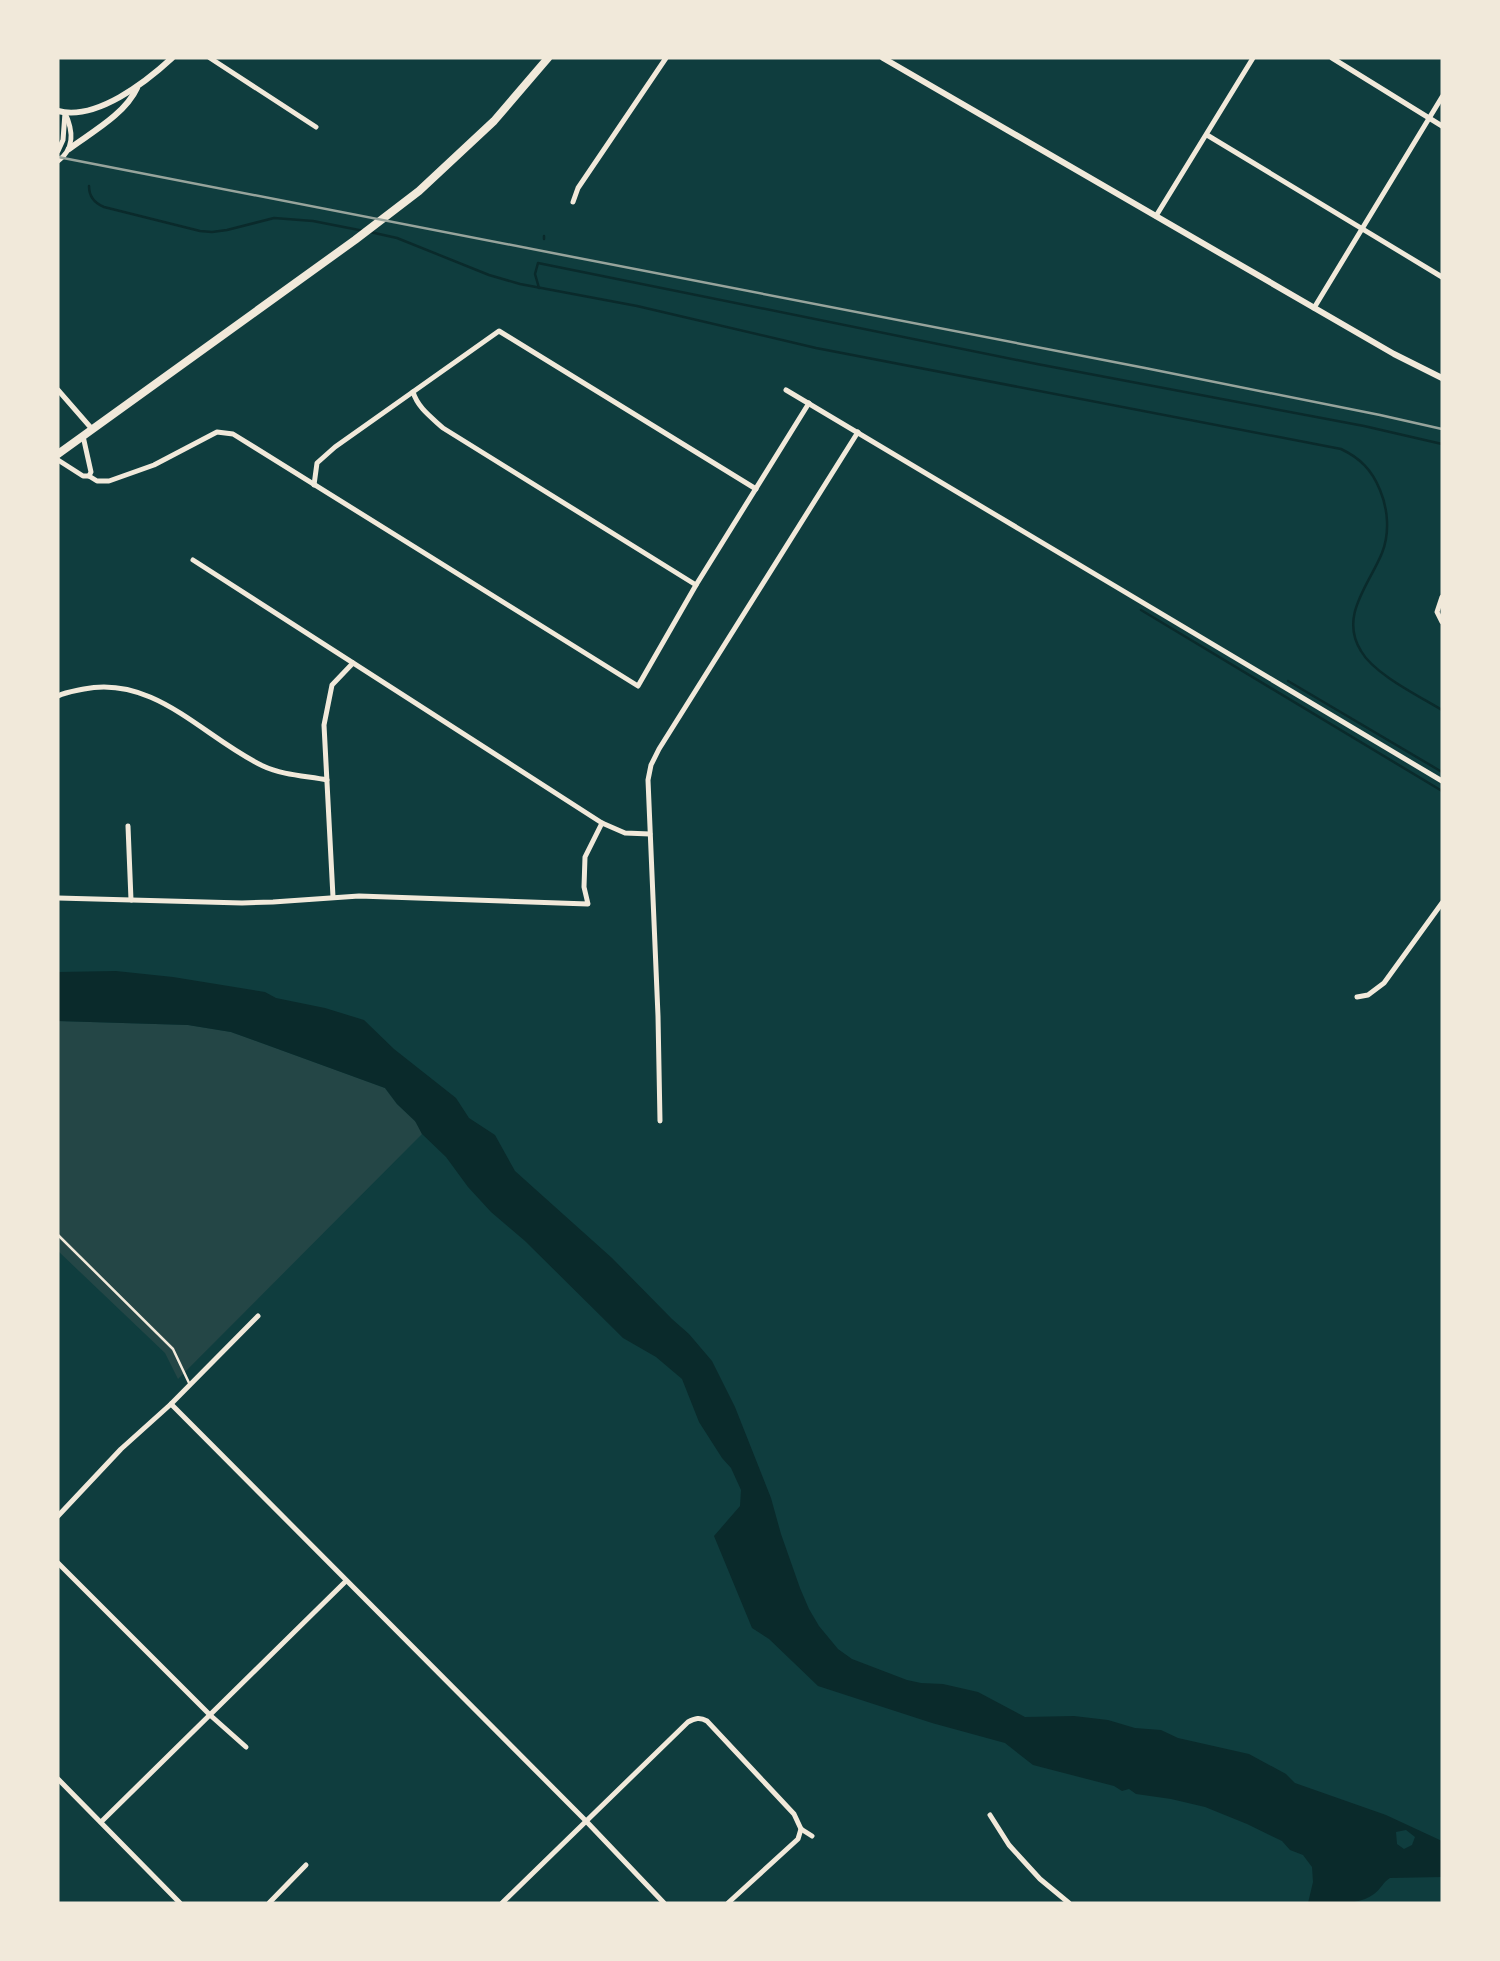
<svg xmlns="http://www.w3.org/2000/svg" width="1500" height="1961" viewBox="0 0 1500 1961" font-family="Manrope,sans-serif">
<style>
.green{fill:#244646}
.water{fill:#0a2a2b;fill-rule:evenodd}
.lines{fill:none;stroke-linecap:round;stroke-linejoin:round}
.stream{stroke:#0a2a2b;stroke-width:2.5}
.service{stroke:#f1e9da;stroke-width:2.5}
.minor{stroke:#f1e9da;stroke-width:5}
.tertiary{stroke:#f1e9da;stroke-width:6}
.primary{stroke:#f1e9da;stroke-width:8}
.rail{stroke:#97a49c;stroke-width:2.5}
</style>
<rect width="100%" height="100%" fill="#0f3d3e"/>
<polygon class="green" points="58,1021 188,1025 231,1032 385,1088 397,1104 417,1123 422,1134 178,1379 165,1353 58,1251"/>
<path class="water" d="M 116,971 L 173,977 L 265,992 L 276,998 L 325,1008 L 364,1020 L 394,1049 L 456,1098 L 469,1118 L 495,1135 L 515,1171 L 612,1258 L 672,1319 L 689,1334 L 712,1361 L 735,1407 L 771,1498 L 781,1534 L 800,1588 L 809,1609 L 819,1626 L 838,1649 L 852,1659 L 907,1680 L 921,1683 L 943,1684 L 978,1692 L 1025,1717 L 1074,1716 L 1108,1720 L 1135,1728 L 1161,1730 L 1178,1738 L 1249,1754 L 1286,1774 L 1295,1783 L 1386,1815 L 1442,1841 L 1442,1877 L 1390,1878 C 1383,1882 1381,1889 1374,1894 C 1356,1907 1330,1903 1308,1903 L 1313,1882 L 1312,1867 L 1303,1855 L 1290,1850 L 1282,1841 L 1247,1824 L 1205,1807 L 1171,1799 L 1136,1794 L 1129,1789 L 1122,1791 L 1114,1786 L 1033,1765 L 1005,1743 L 932,1723 L 818,1686 L 769,1639 L 752,1628 L 714,1536 L 740,1506 L 741,1490 L 731,1468 L 722,1458 L 699,1422 L 682,1379 L 656,1357 L 623,1338 L 525,1241 L 491,1212 L 468,1187 L 446,1157 L 422,1134 L 415,1121 L 397,1104 L 385,1088 L 231,1032 L 188,1025 L 58,1021 L 58,972 ZM 1406,1830 L 1415,1837 L 1412,1845 L 1404,1849 L 1397,1844 L 1396,1832 Z"/>
<g class="lines">
<g class="stream">
<path d="M 89,186 C 89,197 94,203 104,207 L 200,231 L 212,232 L 227,230 L 274,218 L 313,221 L 364,231"/>
<path d="M 370,232 L 397,238 L 489,275 L 520,284 L 637,306 L 816,348 L 1341,449 C 1360,458 1372,470 1380,490 C 1388,509 1390,533 1382,553 C 1369,585 1339,616 1361,651 C 1374,674 1419,696 1442,710"/>
<polyline points="544,239 544,236"/>
<polyline points="539,288 535,274 538,263 1037,364 1364,426 1442,444"/>
<polyline points="1141,610 1442,791"/>
<polyline points="1288,681 1442,772"/>
</g>
<polyline class="service" points="58,1235 173,1349 190,1385"/>
<g class="minor">
<polyline points="210,58 316,127"/>
<polyline points="1332,58 1442,126"/>
<polyline points="1207,135 1442,277"/>
<polyline points="58,151 63,140 65,113"/>
<path d="M 58,161 C 75,149 73,130 65,113"/>
<polyline points="573,202 578,188 666,58"/>
<polyline points="1156,216 1253,58"/>
<polyline points="1314,308 1442,97"/>
<polyline points="58,390 92,429"/>
<polyline points="786,390 1442,781"/>
<path d="M 413,392 C 418,408 431,417 443,428 L 696,585"/>
<polyline points="83,436 91,472 89,476"/>
<polyline points="58,460 83,476 89,476 97,481 109,481 154,465 217,432 233,434 638,686 696,585 809,403"/>
<polyline points="314,485 317,463 335,447 499,331 756,489"/>
<polyline points="193,560 602,823 625,833 650,834"/>
<polyline points="1442,597 1437,612 1442,622"/>
<path d="M 58,696 C 66,692 75,691 84,689 C 155,675 204,738 263,766 C 282,775 306,776 327,780"/>
<polyline points="128,826 131,900"/>
<polyline points="333,897 324,725 332,685 353,663"/>
<polyline points="58,898 242,903 273,902 359,896 588,904 584,887 585,857 602,823"/>
<polyline points="1357,997 1368,995 1384,983 1442,903"/>
<polyline points="660,1121 658,1016 648,780 651,765 659,749 858,432"/>
<polyline points="171,1404 586,1821 664,1903"/>
<polyline points="58,1516 121,1449 171,1404 258,1316"/>
<polyline points="58,1563 210,1715 246,1747"/>
<polyline points="58,1779 180,1903"/>
<polyline points="990,1815 1009,1845 1040,1879 1069,1903"/>
<polyline points="101,1822 346,1581"/>
<polyline points="269,1903 306,1865"/>
<path d="M 502,1903 L 688,1722 C 695,1718 700,1717 707,1721 L 794,1814 L 801,1829 L 812,1836"/>
<polyline points="728,1903 798,1839 801,1829"/>
</g>
<g class="tertiary">
<polyline points="883,58 1394,354 1442,378"/>
<path d="M 58,111 C 96,121 146,82 172,58"/>
<path d="M 69,149 C 92,132 125,114 137,88"/>
</g>
<polyline class="primary" points="58,454 355,240 419,191 494,121 548,58"/>
<polyline class="rail" points="58,157 1145,368 1380,415 1442,429"/>
</g>
<rect width="1500" height="1961" fill="none" stroke="#f1e9da" stroke-width="119"/>
</svg>
